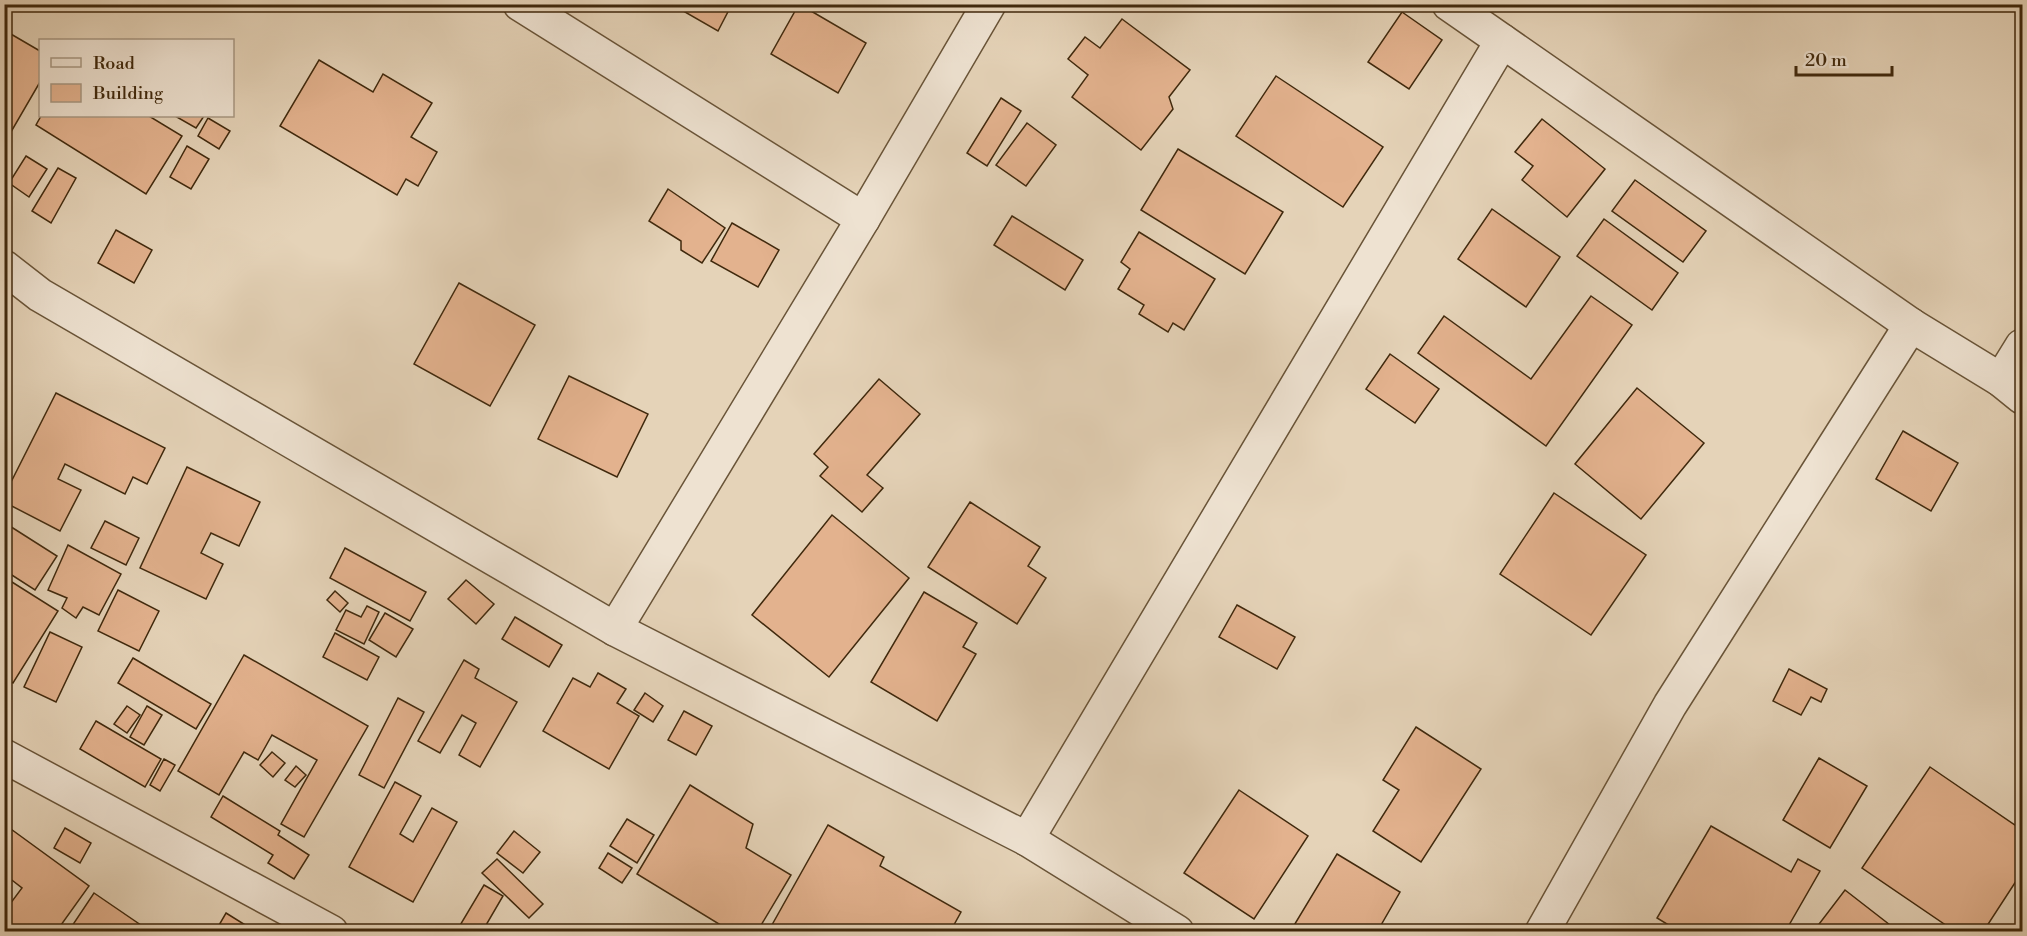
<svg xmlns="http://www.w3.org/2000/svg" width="2027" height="936" viewBox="0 0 2027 936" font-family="'Libre Bodoni',serif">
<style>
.building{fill:#e3b28e;stroke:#40290d;stroke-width:1.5}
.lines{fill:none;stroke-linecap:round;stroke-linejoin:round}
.minor-casing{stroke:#695438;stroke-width:36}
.minor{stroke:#eee2d1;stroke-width:33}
</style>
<rect width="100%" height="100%" fill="#e5d3b8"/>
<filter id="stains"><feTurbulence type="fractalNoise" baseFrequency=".00333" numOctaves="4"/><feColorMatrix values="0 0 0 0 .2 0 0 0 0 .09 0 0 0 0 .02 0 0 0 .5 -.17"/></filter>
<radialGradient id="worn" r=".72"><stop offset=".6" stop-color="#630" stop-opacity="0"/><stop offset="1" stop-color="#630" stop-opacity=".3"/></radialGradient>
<g class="building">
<polygon points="671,4 732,4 718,31"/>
<polygon points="799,4 866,43 838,93 771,54"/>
<polygon points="1402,12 1442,40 1409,89 1368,62"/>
<polygon points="1122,19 1190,70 1169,97 1173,109 1141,150 1072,97 1088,75 1068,59 1085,37 1100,48"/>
<polygon points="4,30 40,51 40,82 4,144"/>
<polygon points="319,60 373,92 383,74 432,103 411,137 437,152 418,186 406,179 397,195 280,126"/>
<polygon points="1276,76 1383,147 1343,207 1236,136"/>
<polygon points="1001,98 1021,111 987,166 967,153"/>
<polygon points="41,116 149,116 182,136 146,194 36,125"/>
<polygon points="175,116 204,116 196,128"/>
<polygon points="208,118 230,131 219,149 198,136"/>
<polygon points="1542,119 1605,169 1567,217 1522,180 1533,166 1515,152"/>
<polygon points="1027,123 1056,145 1026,186 996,165"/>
<polygon points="187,146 209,159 191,189 170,177"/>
<polygon points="1178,149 1283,212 1245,274 1141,210"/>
<polygon points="26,156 47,169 29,197 9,183"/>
<polygon points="58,168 76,178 51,223 32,211"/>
<polygon points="1635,180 1706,231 1683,262 1612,211"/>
<polygon points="668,189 725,228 702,263 681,250 681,241 649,221"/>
<polygon points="1492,209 1560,257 1526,307 1458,259"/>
<polygon points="1012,216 1083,260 1065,290 994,245"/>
<polygon points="1604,219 1678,273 1652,310 1577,256"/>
<polygon points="732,223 779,250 758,287 711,261"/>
<polygon points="116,230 152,250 134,283 98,263"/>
<polygon points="1139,232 1215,279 1184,330 1173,323 1168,332 1139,314 1144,305 1118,289 1130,269 1121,262"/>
<polygon points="459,283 535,325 490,406 414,364"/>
<polygon points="1591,296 1632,325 1546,446 1418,353 1444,316 1531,379"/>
<polygon points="1390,354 1439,389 1415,423 1366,389"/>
<polygon points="569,376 648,414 617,477 538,439"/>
<polygon points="879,379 920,414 867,475 883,488 862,512 820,476 828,467 814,454"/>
<polygon points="1637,388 1704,443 1641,519 1575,464"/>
<polygon points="56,393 165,448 147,484 133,477 125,494 65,464 58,479 81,490 60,531 4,502 4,496"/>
<polygon points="1903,431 1958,463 1931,511 1876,479"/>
<polygon points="187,467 260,502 239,546 211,533 201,553 223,564 206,599 140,568"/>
<polygon points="1554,493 1646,555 1591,635 1500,574"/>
<polygon points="970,502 1040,547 1028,566 1046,578 1017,624 928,567"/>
<polygon points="832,515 909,578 829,677 752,615"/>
<polygon points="105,521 139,538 126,565 91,548"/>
<polygon points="5,523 57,556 35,590 4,570"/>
<polygon points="68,545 121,574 99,615 83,607 76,618 62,608 67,598 48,590"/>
<polygon points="345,548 426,592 410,621 330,578"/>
<polygon points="4,577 58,611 13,683 4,677"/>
<polygon points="466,580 494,604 476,624 448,599"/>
<polygon points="118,590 159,611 139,651 98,631"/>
<polygon points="335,591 348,603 340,612 327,600"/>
<polygon points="924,592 977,623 963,647 976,654 937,721 871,682"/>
<polygon points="1237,605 1295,637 1277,669 1219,637"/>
<polygon points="367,606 379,612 364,644 336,630 346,610 361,617"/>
<polygon points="385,613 413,629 396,657 369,640"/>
<polygon points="515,617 562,645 549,667 502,639"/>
<polygon points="50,632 82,647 56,702 24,687"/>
<polygon points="335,633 379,657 367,680 323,657"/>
<polygon points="244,655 368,726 304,837 281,824 317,760 272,735 258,760 244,752 219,795 178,771"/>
<polygon points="133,658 211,704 196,729 118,683"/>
<polygon points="464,660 479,669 475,678 517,702 480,767 459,755 476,723 462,715 440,753 418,741"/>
<polygon points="1789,669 1827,689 1821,702 1811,697 1801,715 1773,701"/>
<polygon points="598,673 626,689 617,703 639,716 609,769 543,731 573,678 590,687"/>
<polygon points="645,693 663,706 653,722 634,710"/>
<polygon points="398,698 424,712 384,788 359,775"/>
<polygon points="127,706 140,715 127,733 114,724"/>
<polygon points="147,706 162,715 144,745 130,737"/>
<polygon points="684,711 712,726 696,755 668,740"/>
<polygon points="96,721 161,759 145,787 80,749"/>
<polygon points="1416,727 1481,769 1421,862 1373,831 1399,790 1383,780"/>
<polygon points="272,752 285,763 273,777 260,765"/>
<polygon points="1819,758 1867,786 1830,848 1783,820"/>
<polygon points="164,759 175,765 160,791 150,785"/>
<polygon points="296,766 306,775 295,787 285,780"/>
<polygon points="1930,767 2022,830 2022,872 1983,932 1956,932 1862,868"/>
<polygon points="395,782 421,796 400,834 413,842 432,808 457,822 413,902 349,867"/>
<polygon points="690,785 753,824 746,848 791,875 757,932 732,932 637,874"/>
<polygon points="1239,790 1308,836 1254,919 1184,873"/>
<polygon points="223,796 280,831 278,835 309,855 294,879 268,863 273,855 211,817"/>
<polygon points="627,819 654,835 637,863 610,846"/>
<polygon points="4,824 89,886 56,932 21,932 4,919 4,912 22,888 4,874"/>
<polygon points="828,825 884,857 880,866 961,912 950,932 768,932"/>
<polygon points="1711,826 1791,872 1798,859 1820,871 1785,932 1680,932 1657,918"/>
<polygon points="65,828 91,843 80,863 54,848"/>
<polygon points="514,831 540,852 523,873 497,853"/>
<polygon points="608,853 632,868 622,883 599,868"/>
<polygon points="1337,854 1400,892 1377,932 1290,932"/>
<polygon points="497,859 543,904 529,918 482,873"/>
<polygon points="484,885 503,896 482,932 456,932"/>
<polygon points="1845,890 1899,932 1813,932"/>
<polygon points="94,893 151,932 68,932"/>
<polygon points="226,913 247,926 244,932 215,932"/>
</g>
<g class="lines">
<g class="minor-casing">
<g id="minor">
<polyline points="520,4 863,219"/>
<polyline points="1449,4 1911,325 2001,380 2022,397"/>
<polyline points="4,267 40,295 615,629 1027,839 1177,932"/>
<polyline points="2001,380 2022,346"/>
<polyline points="615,629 863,219 989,4"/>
<polyline points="4,756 331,932"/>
<polyline points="1027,839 1502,41"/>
<polyline points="1542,932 1670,705 1911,325"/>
</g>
</g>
<use href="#minor" class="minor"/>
</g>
<rect width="2027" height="936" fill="none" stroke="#e5d3b8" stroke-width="24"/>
<rect x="6" y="6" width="2015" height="924" fill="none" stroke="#40290d" stroke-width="3"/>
<rect x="12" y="12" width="2003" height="912" fill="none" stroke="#40290d" stroke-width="1.5"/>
<rect x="39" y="39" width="195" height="78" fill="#eee2d1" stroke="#a89883" stroke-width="1.5"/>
<rect x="51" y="58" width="30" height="9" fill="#eee2d1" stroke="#a89883" stroke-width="1.5"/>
<text x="93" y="69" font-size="18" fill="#40290d">Road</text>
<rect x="51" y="84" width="30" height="18" fill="#e3b28e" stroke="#a89883" stroke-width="1.5"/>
<text x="93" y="99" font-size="18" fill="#40290d">Building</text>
<path d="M1796 66v9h96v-9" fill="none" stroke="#40290d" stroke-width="3"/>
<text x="1805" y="66" font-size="18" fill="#40290d" stroke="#eee2d1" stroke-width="4.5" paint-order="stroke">20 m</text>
<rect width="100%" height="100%" filter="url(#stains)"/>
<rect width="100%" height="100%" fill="url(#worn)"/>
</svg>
